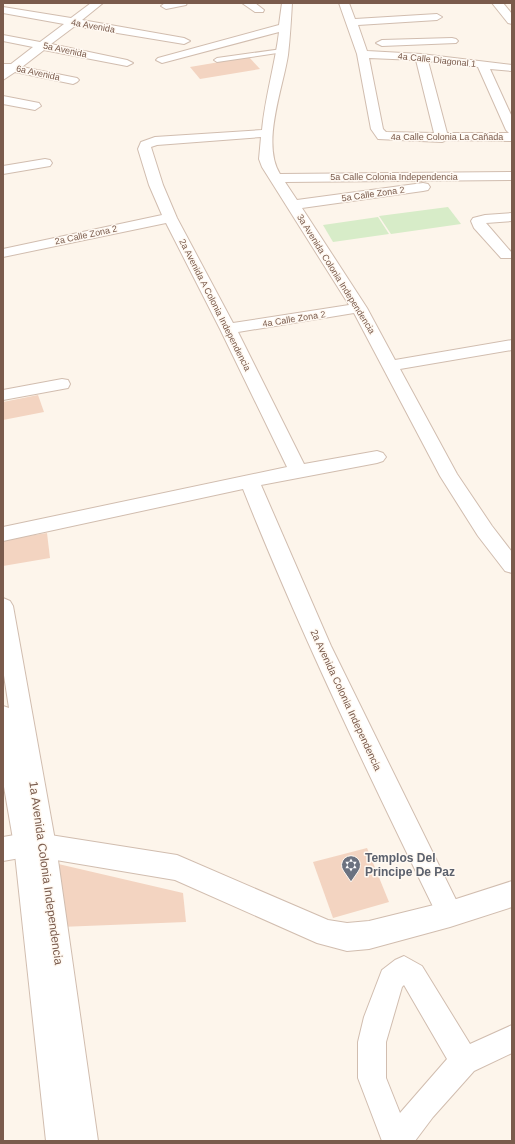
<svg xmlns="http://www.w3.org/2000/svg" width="515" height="1144" viewBox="0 0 515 1144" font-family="Helvetica,sans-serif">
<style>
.green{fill:#d7ecc8}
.building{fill:#f3d4c1}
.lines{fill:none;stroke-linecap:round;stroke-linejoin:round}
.service-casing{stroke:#d1bdaf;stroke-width:2}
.minor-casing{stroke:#d1bdaf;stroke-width:2}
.tertiary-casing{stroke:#d1bdaf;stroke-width:2}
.service{fill:#fff;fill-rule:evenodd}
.minor{fill:#fff;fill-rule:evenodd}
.tertiary{fill:#fff;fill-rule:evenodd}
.labels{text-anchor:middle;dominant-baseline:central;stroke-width:3;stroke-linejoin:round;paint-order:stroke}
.far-street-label{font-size:9px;fill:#7a5b4c;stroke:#fff9f2}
.street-label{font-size:10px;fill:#7a5b4c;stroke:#fff9f2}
.near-worship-label{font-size:12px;font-weight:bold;fill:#5b616d;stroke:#fff9f2;text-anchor:start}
.near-street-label{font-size:12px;fill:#7a5b4c;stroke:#fff9f2}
</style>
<rect width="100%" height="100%" fill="#fdf5eb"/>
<g class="green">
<polygon points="448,207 461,224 391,234 379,216"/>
<polygon points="378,217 389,234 333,242 323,225"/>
</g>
<g class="building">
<polygon points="249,57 260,69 200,79 190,67"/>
<polygon points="38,395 44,412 3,420 3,402"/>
<polygon points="47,533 50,558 3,566 3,540"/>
<polygon points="367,848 389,902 333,918 313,862"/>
<polygon points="54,863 183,893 186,922 60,927"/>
</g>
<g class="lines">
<g class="service-casing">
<polygon id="service" points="282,49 285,51 284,52 217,62 214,60 217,58"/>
</g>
<g class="minor-casing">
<g id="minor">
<polygon points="91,3 103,3 82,20 184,38 190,41 184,44 75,26 51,44 127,60 133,63 127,66 44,50 22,67 77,78 79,80 77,82 73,84 15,72 3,80 3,64 11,64 33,47 3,41 3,35 40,42 64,24 3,13 3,7 71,18"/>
<polygon points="187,3 186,5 166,9 161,6 165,3"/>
<polygon points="242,3 255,3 264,10 263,12 255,12"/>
<path d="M 282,3 L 292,3 C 291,20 290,38 288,55 C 283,88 261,144 280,174 L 512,172 L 512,180 L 285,182 L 297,200 L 423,183 L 428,184 L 430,187 L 428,190 L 423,191 L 302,208 L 367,308 L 395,360 L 512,340 L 512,350 L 400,369 L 457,474 L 492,526 L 512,552 L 512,573 L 505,571 L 478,536 L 440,476 L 354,313 L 238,332 L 304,464 L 377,451 L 383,453 L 386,457 L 383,461 L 377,463 L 261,485 L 331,646 L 463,914 L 459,923 L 450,926 L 441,923 C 371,780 302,637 243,489 L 3,541 L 3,527 L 287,467 L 220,329 L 166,223 L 3,257 L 3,249 L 162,215 L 149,185 L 138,149 L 141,142 L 155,137 L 262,130 C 265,97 275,65 279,32 L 162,63 L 156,60 L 158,58 L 279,25 ZM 261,137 L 259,159 L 262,167 L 349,305 L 233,323 L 177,218 L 163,185 L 151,147 L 157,145 Z"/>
<path d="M 339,3 L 349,3 L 355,19 L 437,14 L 442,17 L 437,20 L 358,25 L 367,51 L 421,54 L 512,65 L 512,71 L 490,69 L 512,117 L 512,141 L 447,140 L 442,142 L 378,139 L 371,129 L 357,54 ZM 369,58 L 416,60 L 434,133 L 386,132 L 383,129 ZM 428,61 L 478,67 L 506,130 L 509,133 L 447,133 Z"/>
<polygon points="492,3 503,3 512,14 512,24 508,23"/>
<polygon points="452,38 456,39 458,41 456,43 382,46 376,43 382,40"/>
<polygon points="3,96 39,103 41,106 35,110 3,104"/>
<polygon points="45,159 50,160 52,163 50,166 3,174 3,166"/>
<polygon points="512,213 512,221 486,223 512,253 511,258 501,258 474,228 471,221 473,218 485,215"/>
<polygon points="62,379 68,380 70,384 68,388 3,400 3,390"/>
<polygon points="3,598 10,601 13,606 56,846 98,1141 46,1141 14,845 3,781 3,706 9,708 3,669"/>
<path d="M 404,956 L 422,966 L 470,1044 L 512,1025 L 512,1053 L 474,1071 L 433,1117 L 415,1141 L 382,1141 L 358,1078 L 358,1042 L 364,1017 L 382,970 L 395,960 ZM 404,985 L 447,1059 L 400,1113 L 386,1078 L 386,1042 L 402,987 Z"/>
</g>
</g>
<g class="tertiary-casing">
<polygon id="tertiary" points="26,833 44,834 177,855 328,920 347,923 369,921 450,901 512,881 512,907 450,927 369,949 347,951 317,943 175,880 44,858 26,857 3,861 3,837"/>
</g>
<use href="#service" class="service"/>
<use href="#minor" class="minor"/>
<use href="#tertiary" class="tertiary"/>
</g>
<defs>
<g id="synagogue-pin" transform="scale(1)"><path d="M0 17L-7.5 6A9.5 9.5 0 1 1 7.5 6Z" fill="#6b7280" stroke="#fff9f2"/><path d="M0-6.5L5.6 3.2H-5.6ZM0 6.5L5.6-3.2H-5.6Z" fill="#fff"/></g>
</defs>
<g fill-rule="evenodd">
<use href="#synagogue-pin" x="351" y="865"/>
</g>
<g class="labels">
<g class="far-street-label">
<text transform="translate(93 26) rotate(10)">4a Avenida</text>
<text transform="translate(65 50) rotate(12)">5a Avenida</text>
<text transform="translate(437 60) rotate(6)">4a Calle Diagonal 1</text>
<text transform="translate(38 73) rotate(12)">6a Avenida</text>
<text x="447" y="137">4a Calle Colonia La Cañada</text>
<text x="394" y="177">5a Calle Colonia Independencia</text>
<text transform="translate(373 194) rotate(-8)">5a Calle Zona 2</text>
<text transform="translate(86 235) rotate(-12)">2a Calle Zona 2</text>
<text transform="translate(336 274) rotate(58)">3a Avenida Colonia Independencia</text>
<text transform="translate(215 305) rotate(63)">2a Avenida A Colonia Independencia</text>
<text transform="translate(294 319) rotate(-9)">4a Calle Zona 2</text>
</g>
<g class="street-label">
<text transform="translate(346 700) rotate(65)">2a Avenida Colonia Independencia</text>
</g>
<g class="near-worship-label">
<text x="365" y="858">Templos Del<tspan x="365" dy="14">Principe De Paz</tspan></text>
</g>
<g class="near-street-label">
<text transform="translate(46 873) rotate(82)">1a Avenida Colonia Independencia</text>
</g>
</g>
<rect width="515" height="1144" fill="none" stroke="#7a5b4c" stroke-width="8"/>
</svg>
